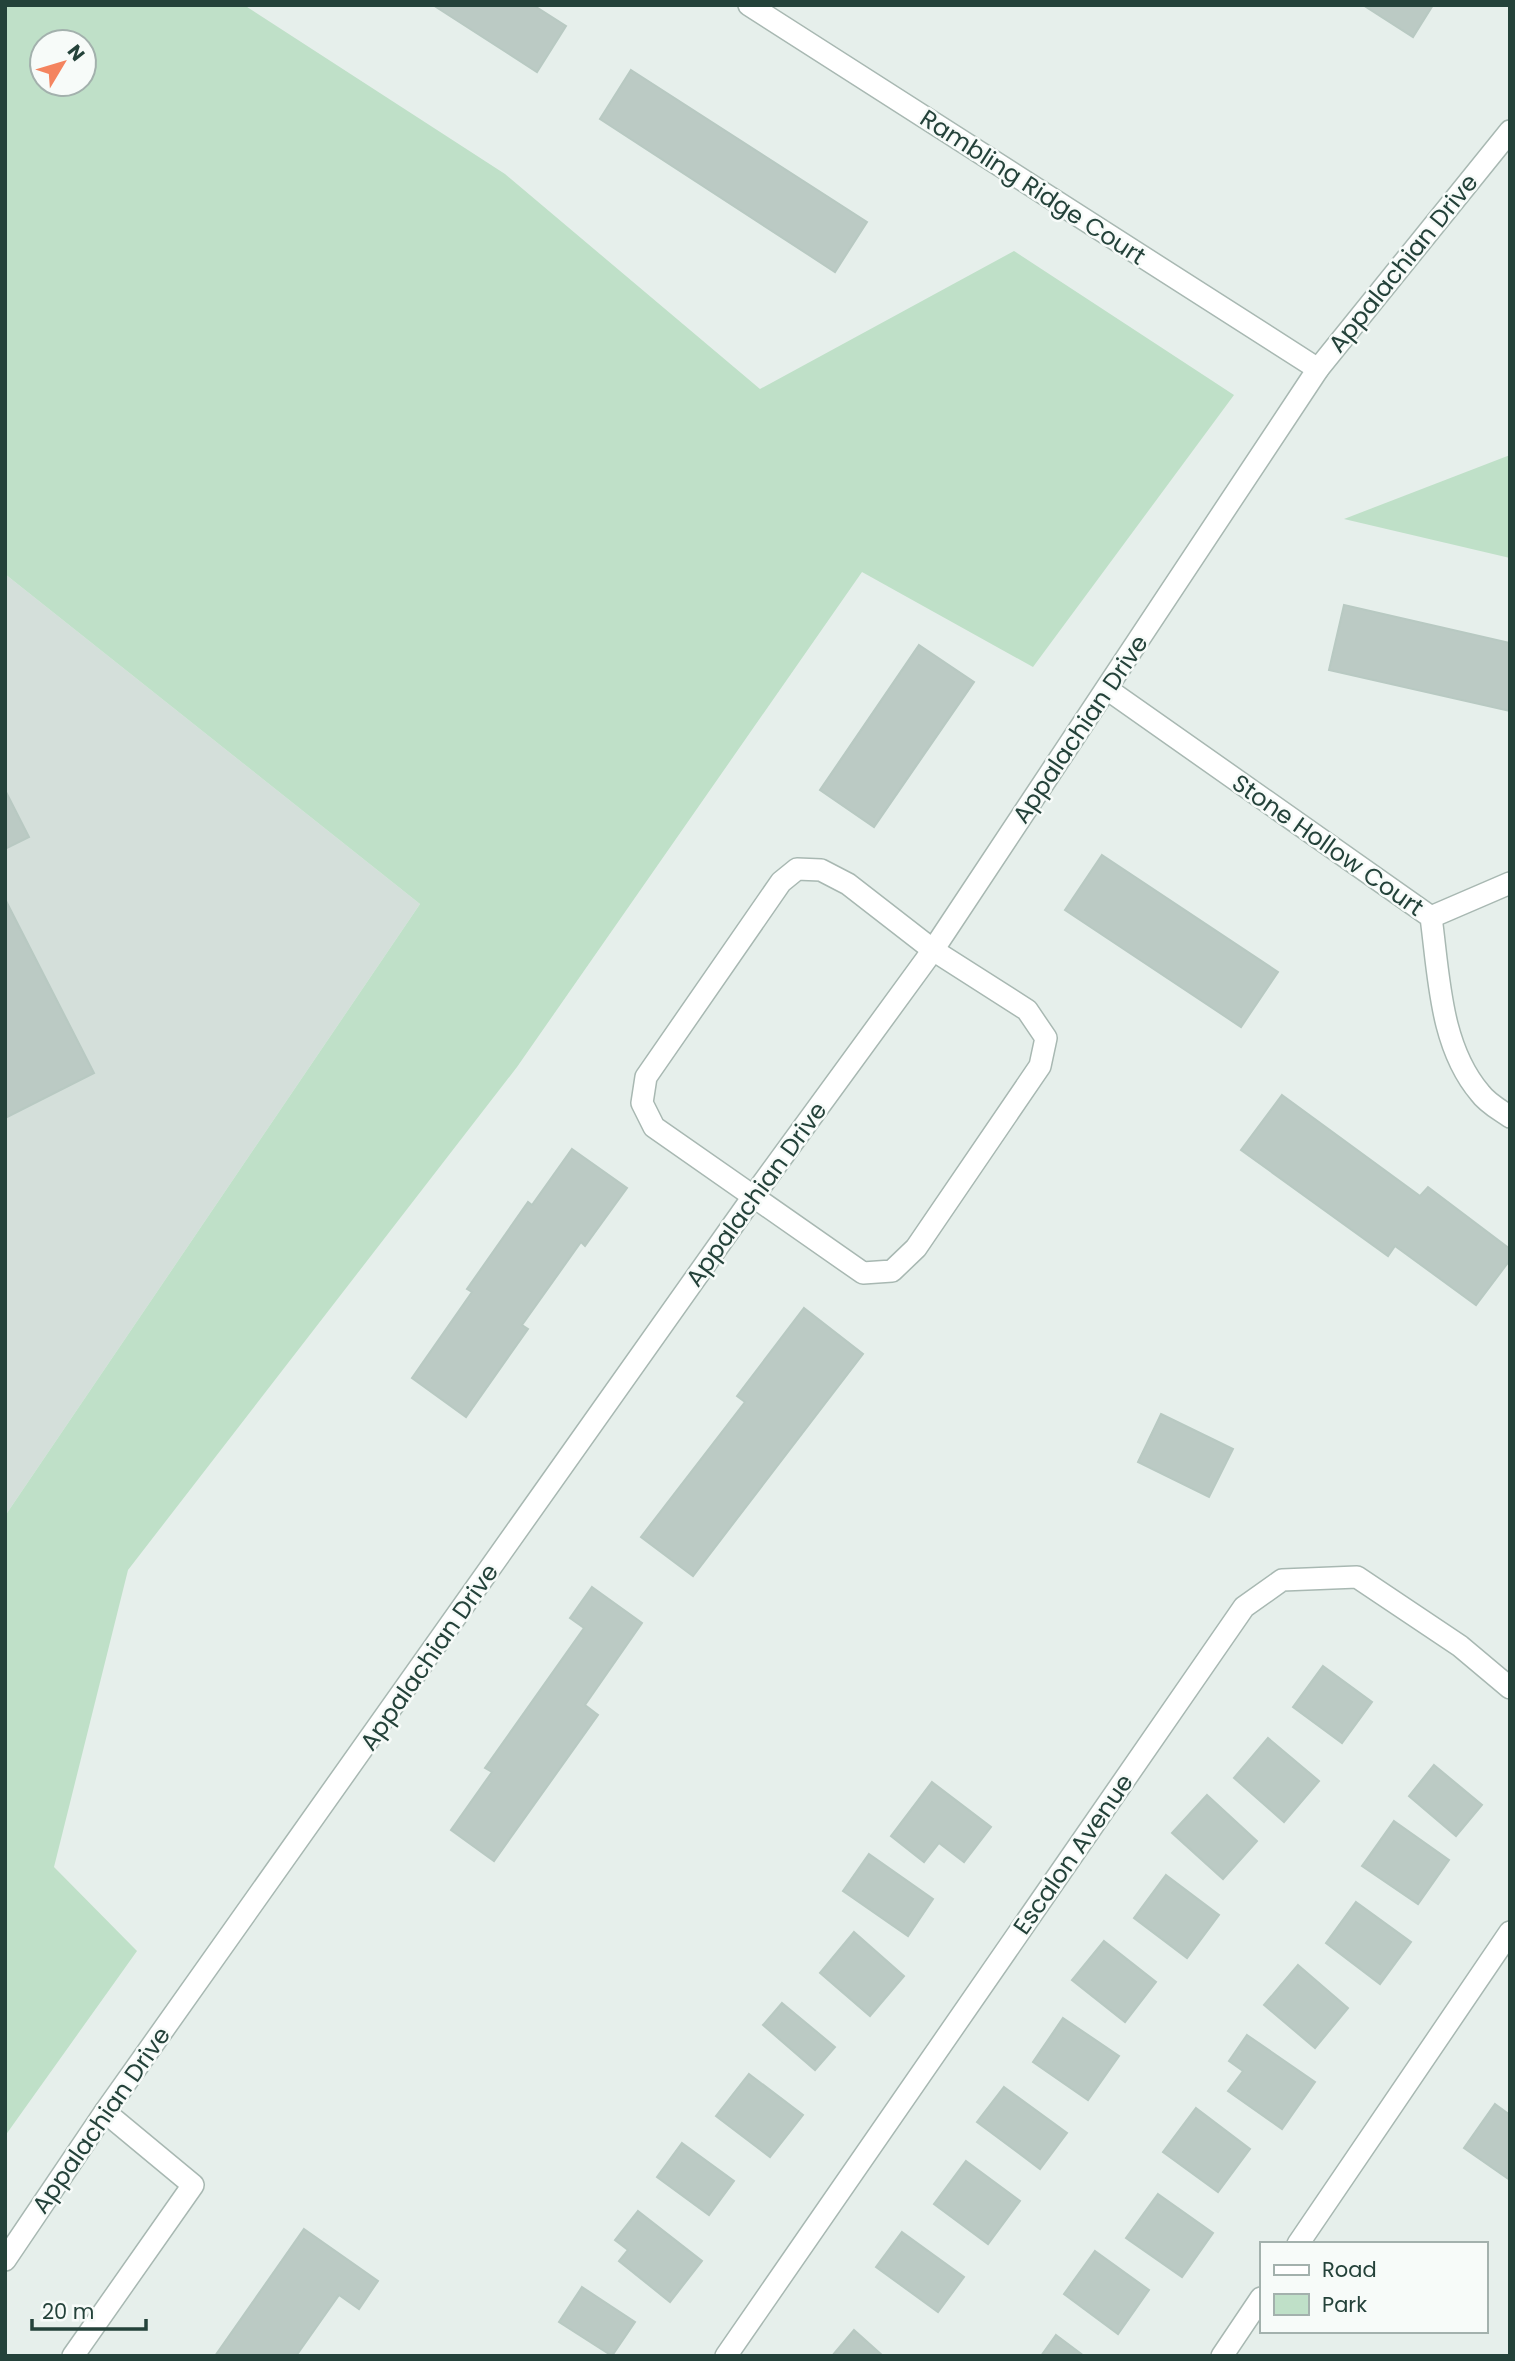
<svg xmlns="http://www.w3.org/2000/svg" width="1515" height="2361" viewBox="0 0 1515 2361" font-family="Poppins,sans-serif">
<style>
.built{fill:#d4dfda}
.green{fill:#bfe0c8;fill-rule:evenodd}
.building{fill:#bbcac4;stroke:#b8c9c2;stroke-width:2}
.lines{fill:none;stroke-linecap:round;stroke-linejoin:round}
.minor-casing{stroke:#a8b8b2;stroke-width:24}
.minor{stroke:#fff;stroke-width:21}
.labels{text-anchor:middle;dominant-baseline:central;stroke-width:5;stroke-linejoin:round;paint-order:stroke}
.street-label{font-size:24px;fill:#24423a;stroke:#f7fbf9}
</style>
<rect width="100%" height="100%" fill="#e6efeb"/>
<polygon class="built" points="5,574 420,904 5,1516"/>
<g class="green">
<path d="M 5,5 L 244,5 L 505,174 L 760,389 L 1014,251 L 1234,395 L 1033,667 L 862,572 L 517,1067 L 128,1570 L 54,1867 L 137,1951 L 5,2136 L 5,1516 L 420,904 L 5,574 ZM 42,42 L 84,42 L 84,84 L 42,84 Z"/>
<polygon points="1510,455 1510,558 1344,519"/>
</g>
<g class="building">
<polygon points="433,5 533,5 566,26 537,72"/>
<polygon points="1363,5 1433,5 1413,37"/>
<polygon points="631,70 867,222 835,272 600,119"/>
<polygon points="1344,605 1510,643 1510,711 1329,670"/>
<polygon points="919,645 974,682 874,827 820,790"/>
<polygon points="6,792 29,837 5,849 5,792"/>
<polygon points="1102,855 1278,972 1241,1027 1065,910"/>
<polygon points="5,899 94,1073 5,1118"/>
<polygon points="1282,1095 1420,1196 1428,1187 1510,1249 1510,1260 1476,1305 1395,1246 1388,1256 1241,1150"/>
<polygon points="572,1149 627,1188 585,1246 581,1242 522,1325 528,1329 466,1417 412,1378 472,1292 467,1289 528,1202 532,1205"/>
<polygon points="804,1308 863,1354 693,1576 641,1537 745,1402 737,1396"/>
<polygon points="1161,1414 1233,1449 1209,1497 1138,1462"/>
<polygon points="592,1587 642,1623 585,1705 598,1715 494,1861 451,1830 492,1772 485,1768 584,1628 570,1618"/>
<polygon points="1323,1666 1372,1702 1342,1743 1293,1707"/>
<polygon points="1268,1738 1319,1781 1284,1822 1234,1778"/>
<polygon points="1434,1765 1482,1805 1456,1836 1409,1796"/>
<polygon points="932,1782 991,1827 964,1862 939,1843 924,1862 891,1836"/>
<polygon points="1207,1795 1257,1841 1223,1879 1172,1833"/>
<polygon points="1394,1821 1449,1860 1418,1904 1362,1866"/>
<polygon points="869,1854 933,1899 908,1936 843,1891"/>
<polygon points="1166,1875 1219,1915 1187,1958 1134,1918"/>
<polygon points="1356,1902 1411,1942 1380,1984 1326,1943"/>
<polygon points="854,1932 904,1976 870,2016 820,1973"/>
<polygon points="1104,1941 1156,1982 1125,2022 1072,1980"/>
<polygon points="1298,1965 1348,2008 1315,2048 1264,2005"/>
<polygon points="782,2003 835,2047 815,2070 763,2025"/>
<polygon points="1063,2018 1119,2056 1088,2100 1033,2062"/>
<polygon points="1247,2035 1315,2082 1282,2129 1228,2091 1243,2071 1229,2061"/>
<polygon points="749,2074 803,2115 770,2157 716,2116"/>
<polygon points="1004,2087 1067,2133 1040,2169 977,2122"/>
<polygon points="1495,2104 1510,2115 1510,2180 1464,2148"/>
<polygon points="1196,2108 1250,2149 1218,2192 1163,2152"/>
<polygon points="682,2143 734,2181 709,2215 657,2177"/>
<polygon points="966,2161 1020,2201 988,2244 934,2204"/>
<polygon points="1158,2194 1213,2233 1182,2277 1126,2238"/>
<polygon points="638,2211 702,2261 670,2302 619,2261 628,2250 615,2240"/>
<polygon points="304,2229 378,2281 359,2309 339,2295 296,2356 215,2356"/>
<polygon points="902,2232 964,2277 938,2312 876,2267"/>
<polygon points="1095,2251 1149,2290 1118,2334 1064,2294"/>
<polygon points="582,2287 635,2322 612,2356 559,2322"/>
<polygon points="854,2330 883,2356 832,2356"/>
<polygon points="1056,2335 1084,2356 1041,2356"/>
</g>
<g class="lines">
<g class="minor-casing">
<g id="minor">
<polyline points="749,5 1318,369"/>
<path d="M 1107,689 L 1431,917 C 1439,976 1440,1046 1480,1093 C 1487,1103 1500,1110 1510,1117"/>
<polygon points="797,869 821,870 848,884 933,950 1027,1010 1046,1038 1040,1066 916,1248 892,1271 863,1273 654,1127 642,1103 646,1077 781,882"/>
<polyline points="1431,917 1510,883"/>
<polyline points="1298,2244 1510,1932"/>
<polyline points="5,2260 105,2112 755,1194 933,950 1318,369 1510,131"/>
<polyline points="73,2356 193,2185 105,2112"/>
<polyline points="726,2356 1244,1607 1282,1580 1357,1577 1460,1646 1510,1688"/>
<polyline points="1222,2356 1261,2298"/>
</g>
</g>
<use href="#minor" class="minor"/>
</g>
<g class="labels">
<g class="street-label">
<text transform="translate(1033 187) rotate(33)">Rambling Ridge Court</text>
<text transform="translate(1403 263) rotate(-51)">Appalachian Drive</text>
<text transform="translate(1080 729) rotate(-56)">Appalachian Drive</text>
<text transform="translate(1328 845) rotate(35)">Stone Hollow Court</text>
<text transform="translate(756 1194) rotate(-54)">Appalachian Drive</text>
<text transform="translate(429 1657) rotate(-55)">Appalachian Drive</text>
<text transform="translate(1073 1854) rotate(-55)">Escalon Avenue</text>
<text transform="translate(101 2120) rotate(-55)">Appalachian Drive</text>
</g>
</g>
<rect width="1515" height="2361" fill="none" stroke="#24423a" stroke-width="14"/>
<rect x="1260" y="2242" width="228" height="91" fill="#f7fbf9" stroke="#a3b1ad" stroke-width="2"/>
<rect x="1274" y="2265" width="35" height="10" fill="#ffffff" stroke="#a3b1ad" stroke-width="2"/>
<text x="1322" y="2277" font-size="21" fill="#24423a">Road</text>
<rect x="1274" y="2294" width="35" height="21" fill="#bfe0c8" stroke="#a3b1ad" stroke-width="2"/>
<text x="1322" y="2312" font-size="21" fill="#24423a">Park</text>
<g transform="translate(63 63) rotate(52)"><circle r="33" fill="#f7fbf9" stroke="#a3b1ad" stroke-width="2"/>
<path d="M0-5L12 26L0 18L-12 26Z" fill="#f4845f"/>
<text y="-10" font-size="19" font-weight="bold" text-anchor="middle" fill="#24423a">N</text>
</g>
<path d="M32 2319v10h114v-10" fill="none" stroke="#24423a" stroke-width="3.5"/>
<text x="42" y="2319" font-size="21" fill="#24423a" stroke="#f7fbf9" stroke-width="5" paint-order="stroke">20 m</text>
</svg>
